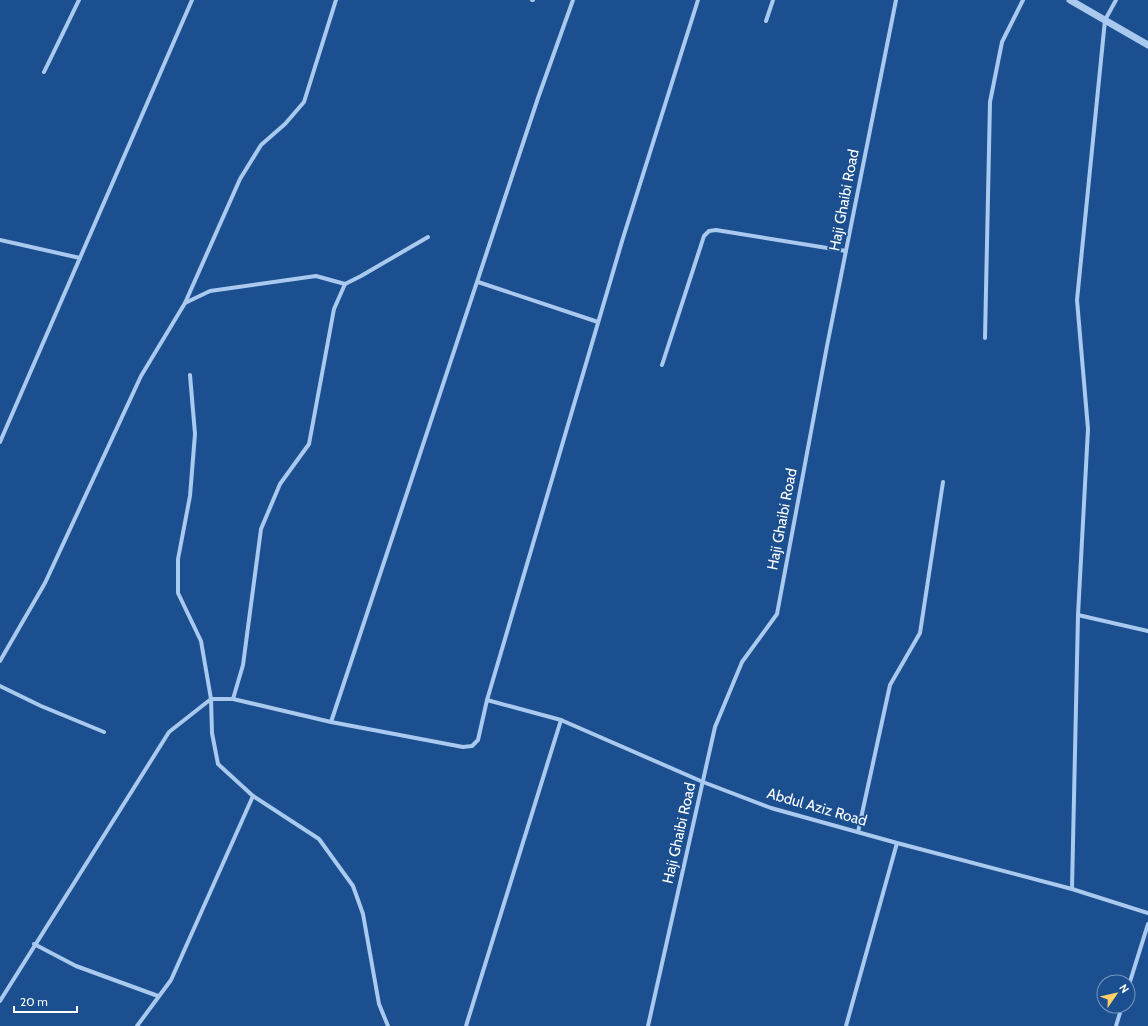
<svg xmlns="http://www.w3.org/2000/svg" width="1148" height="1026" viewBox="0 0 1148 1026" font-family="Cabin,sans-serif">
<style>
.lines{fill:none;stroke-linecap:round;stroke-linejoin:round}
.minor{stroke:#a9c9ee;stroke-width:4}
.tertiary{stroke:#a9c9ee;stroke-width:7}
.labels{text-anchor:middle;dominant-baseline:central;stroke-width:3.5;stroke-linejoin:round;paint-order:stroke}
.street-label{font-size:15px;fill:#fff;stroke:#1b4f8f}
</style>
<rect width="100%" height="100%" fill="#1b4f8f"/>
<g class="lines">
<g class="minor">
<polyline points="532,0 533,0"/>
<polyline points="766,21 773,0"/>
<polyline points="44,72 79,0"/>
<polyline points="0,240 80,258"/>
<polyline points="478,282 598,322"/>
<polyline points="185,303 210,291 316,276 345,284"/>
<polyline points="985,338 990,102 1002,42 1023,0"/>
<polyline points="662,365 704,236 709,231 716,230 846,251"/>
<polyline points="190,375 195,434 190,496 178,559 178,593 201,641 211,699 212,733 218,764 253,796 319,839 353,886 363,914 379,1004 388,1026"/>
<polyline points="0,442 192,0"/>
<polyline points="1078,615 1148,631"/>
<polyline points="0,661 45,583 141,376 185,303 240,179 261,145 285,124 304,102 336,0"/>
<polyline points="0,686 41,706 104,732"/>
<polyline points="233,699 243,665 261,529 280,484 309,444 334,309 345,284 361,276 428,237"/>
<polyline points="487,700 561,720 703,782 771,808 897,843 1072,889 1148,913"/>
<polyline points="331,722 538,98 573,0"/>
<polyline points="858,832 890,685 920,633 943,482"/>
<polyline points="1072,889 1078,615 1088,429 1077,300 1105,20 1116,0"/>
<polyline points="34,944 76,966 158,996"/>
<polyline points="1128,988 1148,924"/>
<polyline points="0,1001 169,732 211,699 233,699 331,722 463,747 472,746 478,740 487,700 623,238 698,0"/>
<polyline points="137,1026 171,980 253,796"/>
<polyline points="466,1026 561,720"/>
<polyline points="648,1026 715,727 742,662 777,614 827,346 896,0"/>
<polyline points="846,1026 897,843"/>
<polyline points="1116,1026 1122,1006"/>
</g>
<polyline class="tertiary" points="1070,0 1148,45"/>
</g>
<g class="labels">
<g class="street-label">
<text transform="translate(844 200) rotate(-79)">Haji Ghaibi Road</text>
<text transform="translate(782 519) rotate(-79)">Haji Ghaibi Road</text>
<text transform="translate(817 807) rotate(16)">Abdul Aziz Road</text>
<text transform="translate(679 833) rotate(-77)">Haji Ghaibi Road</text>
</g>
</g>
<g transform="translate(1116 994) rotate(56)"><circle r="19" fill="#1b4f8f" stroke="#7695bc"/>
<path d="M0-3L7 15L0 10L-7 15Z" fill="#ffd166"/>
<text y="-6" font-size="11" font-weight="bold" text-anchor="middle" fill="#ffffff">N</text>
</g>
<path d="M14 1006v6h63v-6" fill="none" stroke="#ffffff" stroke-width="2"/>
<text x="20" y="1006" font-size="12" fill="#ffffff" stroke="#1b4f8f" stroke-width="3" paint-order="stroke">20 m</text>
</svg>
